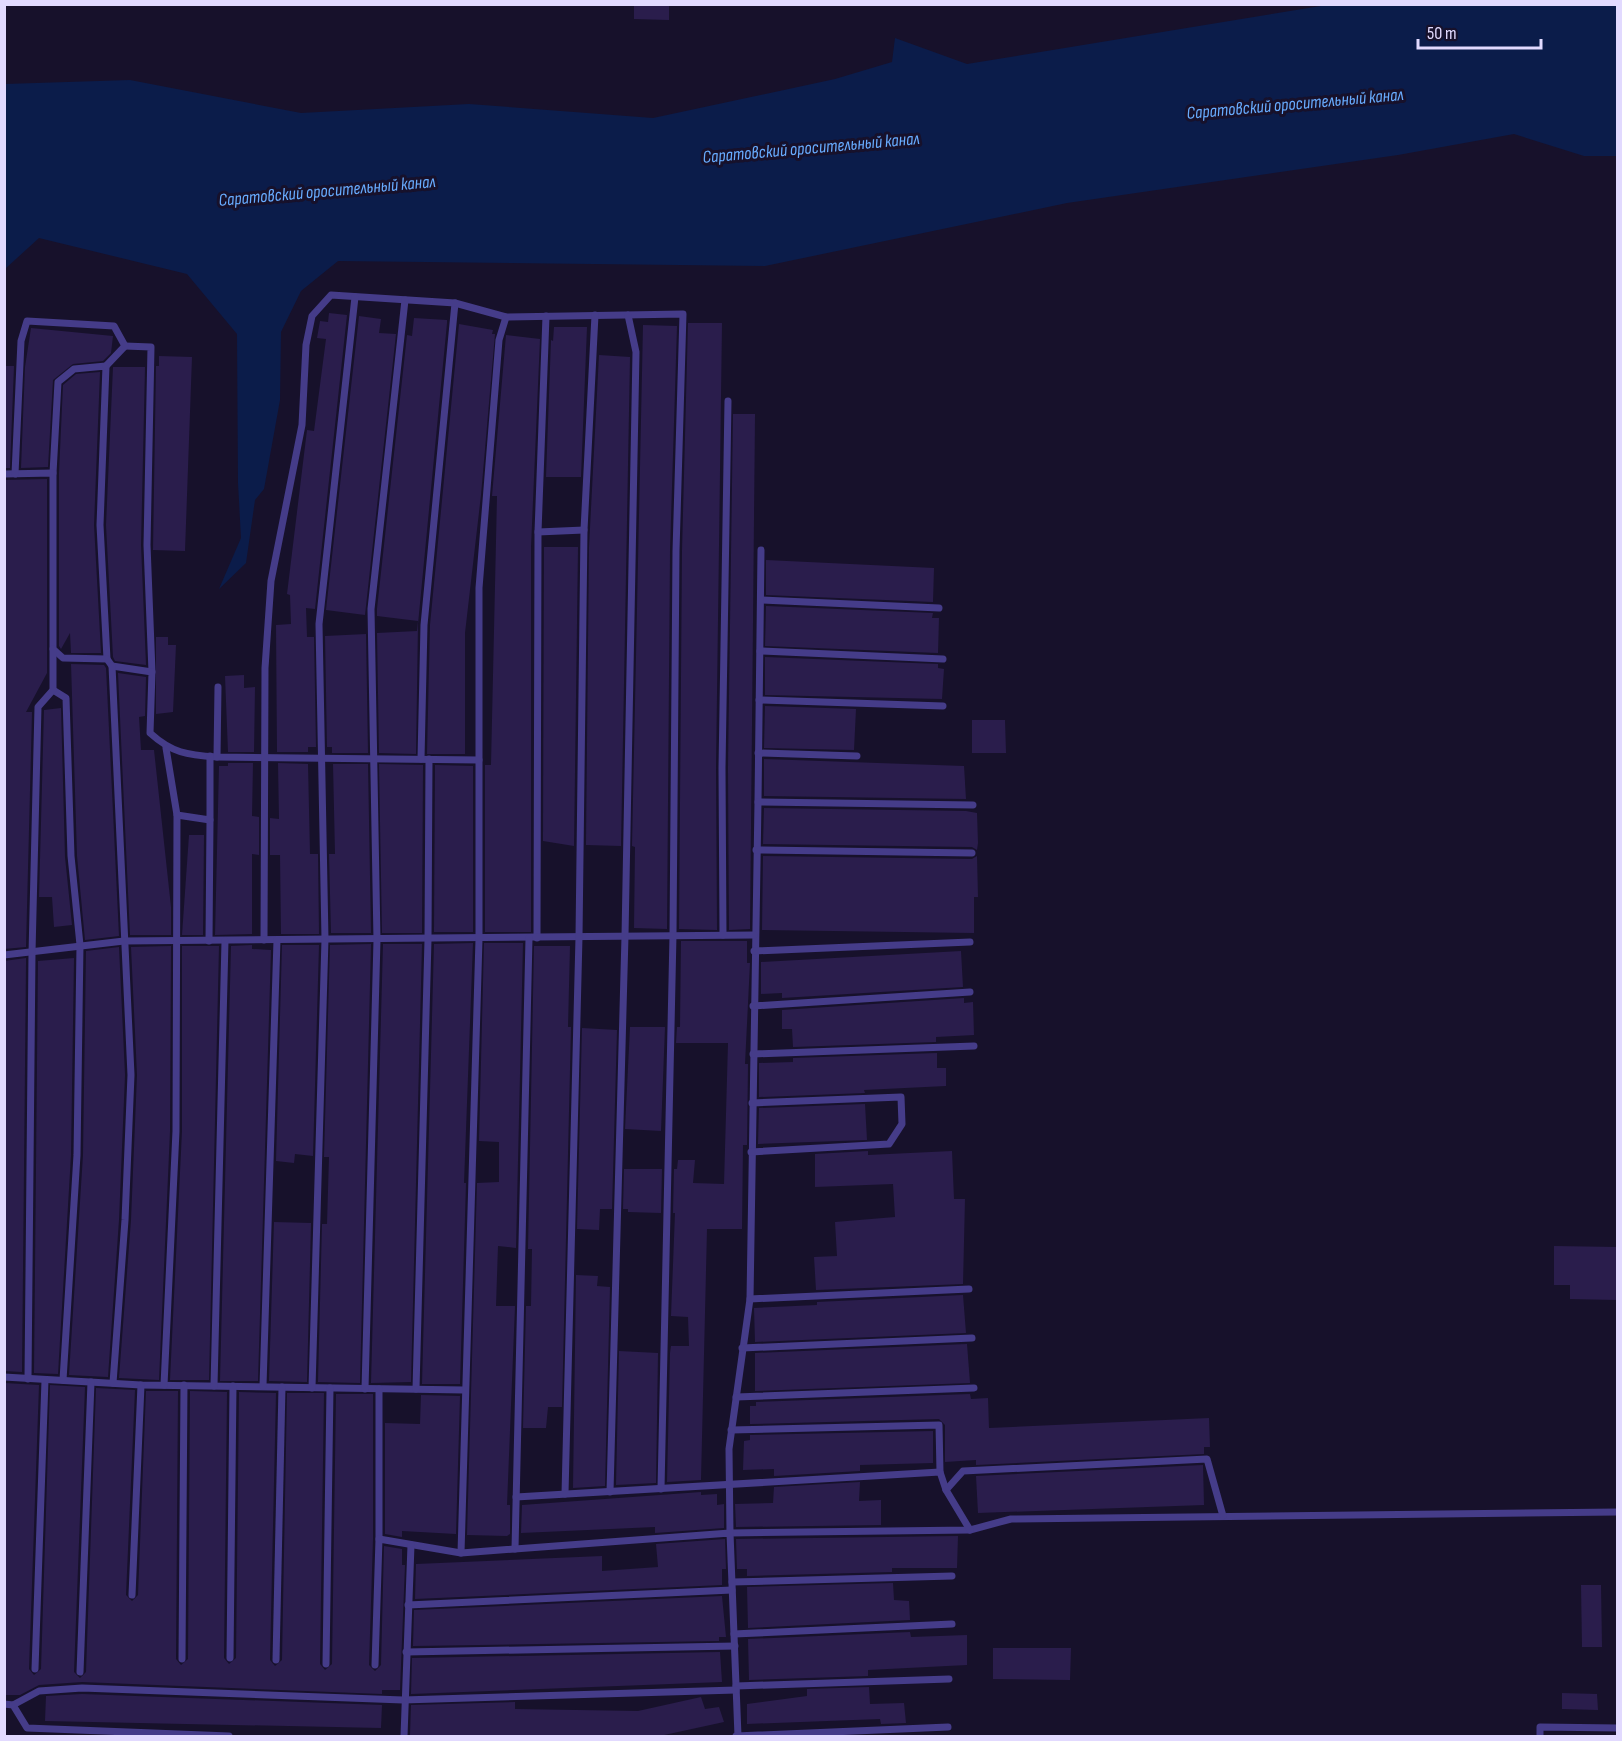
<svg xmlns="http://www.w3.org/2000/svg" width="1622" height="1741" viewBox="0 0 1622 1741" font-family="'Sofia Sans Condensed',sans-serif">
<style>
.water{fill:#0b1c4a}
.building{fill:#2a1d4c}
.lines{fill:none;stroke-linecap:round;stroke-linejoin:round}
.service{stroke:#453c89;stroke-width:7}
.labels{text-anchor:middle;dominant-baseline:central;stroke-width:6;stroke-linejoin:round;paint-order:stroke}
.water-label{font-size:18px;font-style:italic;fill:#68acff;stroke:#17112b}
</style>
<rect width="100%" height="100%" fill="#17112b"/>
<polygon class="water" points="1327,5 1617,5 1617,156 1584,156 1514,134 1398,155 1067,203 765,266 338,261 301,291 281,332 280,400 264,489 255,500 246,563 219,589 241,538 238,483 237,334 187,274 39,238 5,269 5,84 130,80 301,113 469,104 653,118 835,79 892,62 895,38 967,64"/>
<g class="building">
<polygon points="634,4 669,4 669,20 634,19"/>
<polygon points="329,313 347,315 315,609 306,608 307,637 314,637 316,747 308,747 308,752 277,752 276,625 291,624 290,595 287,594 307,430 314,431 326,339 317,338 320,321 328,322"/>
<polygon points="359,316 381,319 379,333 396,334 365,615 326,610"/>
<polygon points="414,318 447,320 447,323 418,624 416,754 379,753 377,633 417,631 418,621 377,616 377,609 407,335 412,336"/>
<polygon points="688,323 722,323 716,768 717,930 679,929 682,551"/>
<polygon points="459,324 493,330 492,334 495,334 481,495 465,633 465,754 427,754 430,625"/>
<polygon points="643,325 677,326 670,551 667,929 634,928 635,847 632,846"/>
<polygon points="554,327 587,327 581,477 546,477 551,340 553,341"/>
<polygon points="31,328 113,336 111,353 103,361 73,364 53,380 48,467 21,468 25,367"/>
<polygon points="506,335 540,339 531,547 531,932 485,932 485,765 491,765 497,496 492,496"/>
<polygon points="599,355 630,357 621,846 586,845 589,547"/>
<polygon points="159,356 192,357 185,551 153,550 156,366 159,366"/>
<polygon points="4,366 14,366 10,468 4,468"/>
<polygon points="113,367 145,367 141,545 146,665 115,661 113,657 106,525"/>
<polygon points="100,372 94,525 101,653 71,653 70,633 61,649 59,646 59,473 63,385 76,374"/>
<polygon points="733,414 755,414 750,929 729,930 728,768"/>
<polygon points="47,479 47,673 26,712 32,712 26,947 4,949 4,480"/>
<polygon points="544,547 578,547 574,846 543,841"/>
<polygon points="766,560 934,568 933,602 766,595"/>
<polygon points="766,606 933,613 932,618 939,618 938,653 765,646"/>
<polygon points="366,634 368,753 332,753 332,747 327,747 325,636"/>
<polygon points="156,637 168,637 168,645 176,645 173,712 156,714"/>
<polygon points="765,657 938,664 938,668 944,669 942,699 765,695"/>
<polygon points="71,664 104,665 106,668 119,936 85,940 77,856"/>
<polygon points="118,673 146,677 145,716 139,717 141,750 154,750 171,907 171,935 130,935"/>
<polygon points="244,675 244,688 255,687 254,752 228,752 225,676"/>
<polygon points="765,706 856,709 854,750 764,748"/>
<polygon points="61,708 65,857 72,925 54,927 52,897 39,897 44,710"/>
<polygon points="972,720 1005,720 1006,753 972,753"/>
<polygon points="764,759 964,766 966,799 764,796"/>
<polygon points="228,763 253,763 252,816 259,817 259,855 252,854 252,934 215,935 219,766 228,766"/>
<polygon points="278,763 308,764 310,854 318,854 319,934 281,934 280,855 270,855 270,818 279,819"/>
<polygon points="333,764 368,764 371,933 331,933 329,854 335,854"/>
<polygon points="379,764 423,765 422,933 382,933"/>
<polygon points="435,765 473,766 473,932 434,932"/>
<polygon points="764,808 966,811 977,813 978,843 977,850 972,847 763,844"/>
<polygon points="189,835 204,835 203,935 182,935"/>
<polygon points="763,856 972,859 977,856 978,897 974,897 974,933 762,930"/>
<polygon points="681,941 747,941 747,963 750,963 745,1064 748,1064 747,1145 743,1145 742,1229 707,1229 701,1480 667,1482 670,1353 671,1346 689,1346 688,1317 671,1316 675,1213 673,1213 674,1169 677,1169 678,1160 695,1160 693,1183 724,1184 728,1043 676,1043 677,1027 680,1027"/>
<polygon points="473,943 464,1183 466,1183 460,1384 422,1384 434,944"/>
<polygon points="484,943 523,943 516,1248 498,1246 496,1306 515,1306 507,1505 510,1505 510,1534 507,1536 467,1535 477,1183 499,1182 499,1142 479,1141"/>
<polygon points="371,944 360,1383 318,1382 322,1224 327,1224 329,1157 324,1157 330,945"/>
<polygon points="383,944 422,944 411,1382 371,1383"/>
<polygon points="252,945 252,949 271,950 258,1381 220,1381 231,946"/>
<polygon points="282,945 319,945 313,1156 295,1154 294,1163 276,1161"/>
<polygon points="171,946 170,1131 159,1380 119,1378 131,1220 137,1075 131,947"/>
<polygon points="182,946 219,946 209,1380 170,1380 182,1131"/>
<polygon points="534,946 570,946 568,1027 571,1027 562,1407 548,1407 546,1428 523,1428 526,1306 531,1306 532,1249 528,1249"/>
<polygon points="119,947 125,1075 119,1220 108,1377 69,1375 83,1155 86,951"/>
<polygon points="961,951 963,987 782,998 782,993 761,994 761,962"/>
<polygon points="26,958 26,962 22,1372 4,1371 4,961"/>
<polygon points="74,958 71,1155 58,1374 34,1373 38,961"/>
<polygon points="964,998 964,1003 973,1002 974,1035 936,1037 936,1042 793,1047 792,1029 782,1029 782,1010"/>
<polygon points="630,1027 665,1027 661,1131 625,1129"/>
<polygon points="582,1028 617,1030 612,1209 600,1209 599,1230 577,1229"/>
<polygon points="937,1053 937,1068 946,1068 946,1086 864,1090 865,1093 759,1097 759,1063 793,1062 793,1058"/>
<polygon points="865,1104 867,1140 758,1144 759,1108"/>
<polygon points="868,1151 868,1155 952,1151 954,1199 965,1199 963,1284 816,1290 814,1257 837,1256 835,1222 895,1217 893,1184 815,1187 815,1154"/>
<polygon points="624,1169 662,1169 661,1213 628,1212 628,1209 623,1209"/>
<polygon points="274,1222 311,1223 307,1382 269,1381"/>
<polygon points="1554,1246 1617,1247 1617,1300 1570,1299 1570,1285 1554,1285"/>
<polygon points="576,1275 598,1276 597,1286 610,1287 605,1486 573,1488"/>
<polygon points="963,1295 966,1333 755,1342 754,1308 817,1305 817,1302"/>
<polygon points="967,1344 970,1383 755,1391 755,1353"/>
<polygon points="619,1351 658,1353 656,1483 616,1485"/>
<polygon points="4,1383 39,1385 29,1669 34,1675 41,1669 50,1385 85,1387 74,1672 80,1678 86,1672 96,1388 135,1390 126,1595 132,1601 138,1595 146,1391 178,1391 176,1659 181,1665 188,1659 190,1391 227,1392 224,1658 229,1664 236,1658 239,1392 276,1393 270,1660 275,1666 282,1660 287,1393 324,1393 320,1664 325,1670 332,1664 336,1394 373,1394 373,1539 369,1665 375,1671 381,1665 384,1546 402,1549 402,1565 405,1565 400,1690 382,1690 382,1694 82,1682 39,1685 20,1695 4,1695"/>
<polygon points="970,1394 971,1399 988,1398 989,1428 1209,1418 1210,1447 1204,1447 1204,1454 976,1465 976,1460 945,1462 945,1425 939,1419 750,1424 750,1406 756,1406 756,1402"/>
<polygon points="421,1395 460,1396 456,1534 402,1531 402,1537 385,1534 385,1423 420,1424"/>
<polygon points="933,1431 933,1463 860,1465 860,1471 774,1476 774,1469 743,1470 744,1441 750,1440 750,1435"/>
<polygon points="1203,1465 1204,1505 978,1513 976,1476"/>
<polygon points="860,1482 859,1501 881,1500 881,1525 736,1527 735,1504 773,1503 774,1487"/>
<polygon points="701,1492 701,1495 717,1494 717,1505 724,1504 724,1528 655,1533 655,1527 521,1533 522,1505"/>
<polygon points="958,1536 957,1568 892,1568 892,1572 747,1576 747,1569 737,1569 736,1539"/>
<polygon points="725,1539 726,1569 722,1569 722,1585 415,1599 416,1564 602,1556 602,1571 658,1567 656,1544"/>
<polygon points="893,1583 894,1600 909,1601 910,1620 748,1628 747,1587"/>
<polygon points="1581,1585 1601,1585 1602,1647 1582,1647"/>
<polygon points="722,1596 726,1637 719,1637 719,1641 413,1646 414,1610"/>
<polygon points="910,1632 911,1637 967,1635 967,1665 868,1670 868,1676 749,1680 748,1639"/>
<polygon points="993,1648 1071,1648 1070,1680 993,1679"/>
<polygon points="720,1652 722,1682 411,1694 412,1658"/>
<polygon points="869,1687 870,1704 904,1703 906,1723 881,1724 880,1719 747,1724 747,1704 807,1696 807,1689"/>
<polygon points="1562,1693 1597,1694 1598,1710 1562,1709"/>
<polygon points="82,1694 382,1705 381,1728 45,1721 46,1696"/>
<polygon points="701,1697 705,1709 719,1707 724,1722 655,1737 410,1735 411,1705 515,1702 515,1709 638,1711"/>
</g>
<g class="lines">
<g class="service">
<polyline points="125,346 151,347 147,545 152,672"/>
<polyline points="53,473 58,382 74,369 106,366 100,525 107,659"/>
<path d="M 4,474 L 53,473 L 53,649 L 63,658 L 107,659 L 112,666 L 152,672 L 150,733 C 172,753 187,755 217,757 L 479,760"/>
<polyline points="15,474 21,341 27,321 114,326 125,346 106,366"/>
<polyline points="538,532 584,530"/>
<polyline points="761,600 939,608"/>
<polyline points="760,651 943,659"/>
<polyline points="112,666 131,1075 125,1220 113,1383"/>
<polyline points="53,690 66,698 71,856 80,945 77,1155 63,1380"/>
<polyline points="759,700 943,706"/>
<polyline points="166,748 177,815 210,820 210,756"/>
<polyline points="758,753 857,756"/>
<polyline points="217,757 218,687"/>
<polyline points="421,759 424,625 455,303"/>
<polyline points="758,802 761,550"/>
<polyline points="973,805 758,802 750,1299 729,1449 730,1533 970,1530 1011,1519 1618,1512"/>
<polyline points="756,850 972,853"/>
<polyline points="723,935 722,768 728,401"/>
<polyline points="537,938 538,532 546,316"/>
<polyline points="264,940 265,668 271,581 302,425 306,345 312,316 331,295 455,303 506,317 683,314 676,551 673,935 661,1489"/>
<polyline points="209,941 210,820"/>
<polyline points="754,951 970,942"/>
<polyline points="4,955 124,941 754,935"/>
<polyline points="753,1006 970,992"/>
<polyline points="753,1054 974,1046"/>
<polyline points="751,1152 889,1144 902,1124 901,1097 752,1103"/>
<polyline points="750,1299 969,1289"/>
<polyline points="742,1348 972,1338"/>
<polyline points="4,1377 141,1385 464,1390"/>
<polyline points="28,1379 32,953 38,707 53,690 53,649"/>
<polyline points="164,1385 176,1131 177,815"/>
<polyline points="214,1386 225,941"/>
<polyline points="263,1386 277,940"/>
<polyline points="312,1388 325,939 319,624 355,297"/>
<polyline points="365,1389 377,940 371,609 405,300"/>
<polyline points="379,1389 379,1539"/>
<polyline points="416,1389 428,940 429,759"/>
<polyline points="736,1397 974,1388"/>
<polyline points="731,1430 939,1425 940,1472"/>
<polyline points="946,1490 963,1471 1207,1459 1223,1516"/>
<polyline points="610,1492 625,936 636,352 628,315"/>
<polyline points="565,1494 579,937 584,530 595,315"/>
<polyline points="516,1497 940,1472 946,1490 970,1530"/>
<polyline points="515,1549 529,938"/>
<polyline points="461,1553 479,939 479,588 499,340 506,317"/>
<polyline points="732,1582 952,1576"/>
<polyline points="132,1595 141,1385"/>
<polyline points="408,1605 732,1590"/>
<polyline points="734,1634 952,1624"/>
<polyline points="406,1652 735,1646"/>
<polyline points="230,1658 233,1386"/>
<polyline points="182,1659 184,1385"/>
<polyline points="276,1660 282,1387"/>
<polyline points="326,1664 330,1388"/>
<polyline points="375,1665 379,1539 461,1553 730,1533 738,1736"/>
<polyline points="35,1669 45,1380"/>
<polyline points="80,1672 91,1382"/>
<polyline points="736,1686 949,1679"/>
<polyline points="4,1704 13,1705 27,1728 229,1736"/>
<polyline points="13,1705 39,1691 82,1688 403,1700 736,1690"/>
<polyline points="404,1736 411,1545"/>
<polyline points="736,1736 948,1727"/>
<polyline points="1540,1736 1540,1727 1618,1728"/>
</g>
</g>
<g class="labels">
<g class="water-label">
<text transform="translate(1295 104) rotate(-5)">Саратовский оросительный канал</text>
<text transform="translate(811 148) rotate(-5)">Саратовский оросительный канал</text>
<text transform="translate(327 191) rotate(-5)">Саратовский оросительный канал</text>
</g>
</g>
<rect width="1622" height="1741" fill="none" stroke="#e2daff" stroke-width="12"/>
<path d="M1418 39v9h123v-9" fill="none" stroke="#e2daff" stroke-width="3"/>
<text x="1427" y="39" font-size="18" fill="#e2daff" stroke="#17112b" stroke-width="4.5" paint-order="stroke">50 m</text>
</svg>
